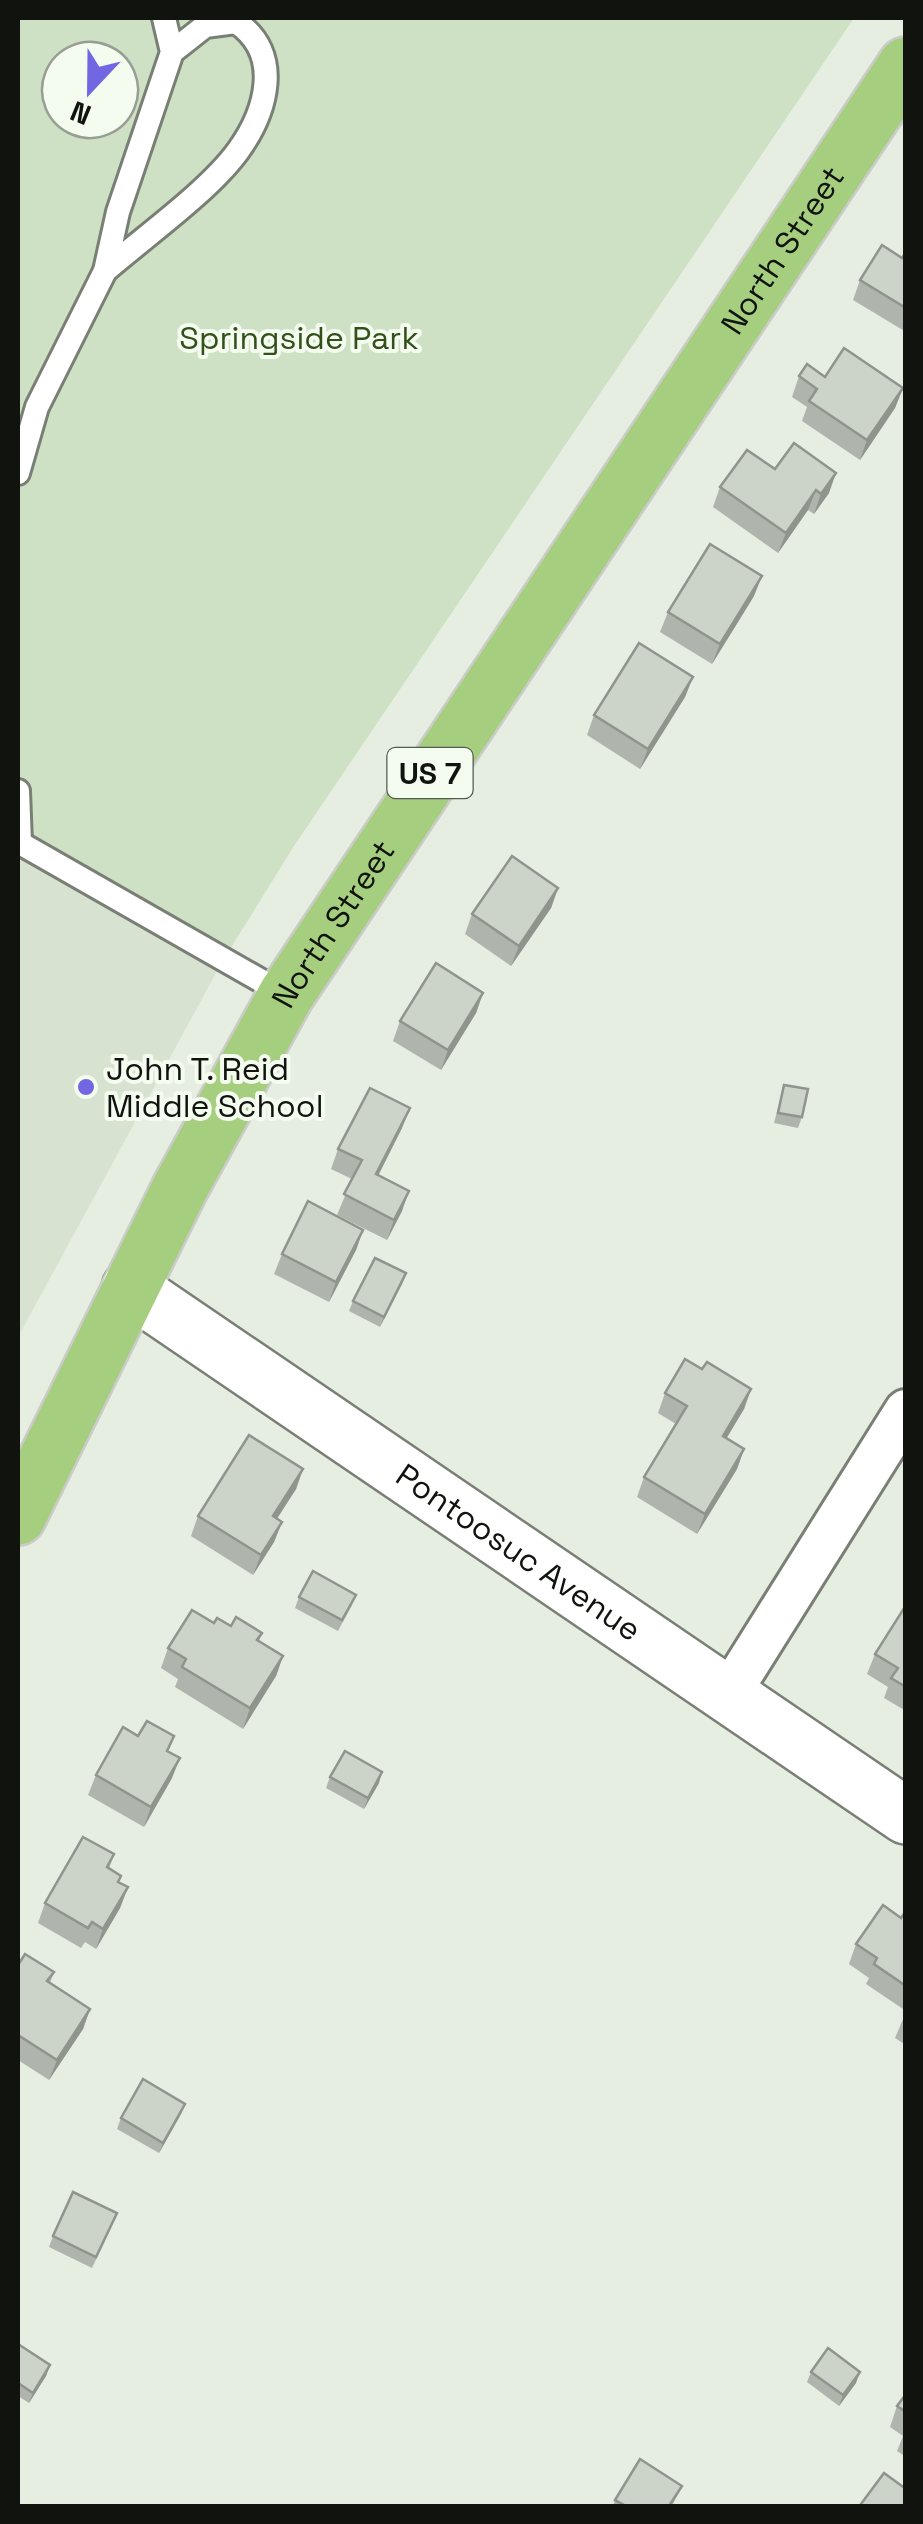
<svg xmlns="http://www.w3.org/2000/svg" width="923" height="2524" viewBox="0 0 923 2524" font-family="'Space Grotesk',sans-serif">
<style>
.built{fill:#d7e2d0}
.green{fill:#cfe1c4;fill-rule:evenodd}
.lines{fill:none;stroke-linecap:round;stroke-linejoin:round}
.service-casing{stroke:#797f75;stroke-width:28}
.minor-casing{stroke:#797f75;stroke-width:48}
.tertiary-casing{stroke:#797f75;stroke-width:60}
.primary-casing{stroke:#cbcbca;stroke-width:60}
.service{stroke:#fff;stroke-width:22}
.minor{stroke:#fff;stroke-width:42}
.tertiary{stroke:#fff;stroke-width:55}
.primary{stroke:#a6ce7f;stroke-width:55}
.wall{fill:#afb5ac}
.shaded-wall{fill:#8f948c}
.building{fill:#ccd3c8;stroke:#8f948c;stroke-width:2.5}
.poi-dot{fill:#7267e2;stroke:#f4fbef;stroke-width:4}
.labels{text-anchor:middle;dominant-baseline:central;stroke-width:8;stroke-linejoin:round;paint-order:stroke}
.shield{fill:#f4fbef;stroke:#555952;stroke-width:2.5}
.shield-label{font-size:30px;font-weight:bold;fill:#11130f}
.street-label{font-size:32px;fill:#11130f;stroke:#f4fbef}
.park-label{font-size:32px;fill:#325019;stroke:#f4fbef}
.poi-label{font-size:32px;fill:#11130f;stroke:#f4fbef;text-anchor:start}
</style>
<rect width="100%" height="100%" fill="#e6eee2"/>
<polygon class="built" points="18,835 222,962 18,1337"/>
<path class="green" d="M 18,18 L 854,18 L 294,846 L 222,962 L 18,835 ZM 60,60 L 120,60 L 120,120 L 60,120 Z"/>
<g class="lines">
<g class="service-casing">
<g id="service">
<path d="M 164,18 L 172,52 L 118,212 L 105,271 C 144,237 209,191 238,151 C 267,111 283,53 236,22 L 205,26 L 172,52"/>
<polyline points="18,473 37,407 105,271"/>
<polyline points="18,791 20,843"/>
<polyline points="18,842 286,995"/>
</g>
</g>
<g class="minor-casing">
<polyline id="minor" points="728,1695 906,1411"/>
</g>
<g class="tertiary-casing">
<g id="tertiary">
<path id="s1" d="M 130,1288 L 906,1816"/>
</g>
</g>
<g class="primary-casing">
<g id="primary">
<path id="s2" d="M 18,1517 L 180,1188 L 286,995 L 906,65"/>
</g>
</g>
<use href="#service" class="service"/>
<use href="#minor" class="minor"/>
<use href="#tertiary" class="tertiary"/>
<use href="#primary" class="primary"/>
</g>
<g class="wall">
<polygon points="906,252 906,332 853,300 860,280 902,258"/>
<polygon points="799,376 825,377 903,388 895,408 860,460 802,421 807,407 792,397"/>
<polygon points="775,469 829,493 814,514 808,510 778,553 713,507 720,487"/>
<polygon points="754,596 712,664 660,632 668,612"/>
<polygon points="693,677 685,697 640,769 587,735 594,715"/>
<polygon points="558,888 551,908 511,966 465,934 472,914"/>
<polygon points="483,993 476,1013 441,1070 393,1041 400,1021"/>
<polygon points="784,1085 802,1117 798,1128 774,1123"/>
<polygon points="402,1128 378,1175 402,1211 387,1240 337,1215 352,1179 331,1169 338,1149"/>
<polygon points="363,1230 356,1250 329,1302 274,1274 282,1254"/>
<polygon points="406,1273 380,1327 349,1311 353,1301"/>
<polygon points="702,1369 751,1389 744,1409 726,1438 744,1449 737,1469 697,1534 637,1497 644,1477 676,1424 658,1413 665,1393"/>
<polygon points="303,1469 296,1489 277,1518 282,1522 274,1542 253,1575 191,1536 198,1516"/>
<polygon points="299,1597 352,1605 338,1631 295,1608"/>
<polygon points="906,1605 906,1711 884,1698 888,1687 867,1674 875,1654"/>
<polygon points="214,1623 262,1633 259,1641 283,1656 276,1676 243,1729 175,1687 178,1679 161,1668 168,1648"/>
<polygon points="169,1752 172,1778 144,1827 88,1795 96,1775"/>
<polygon points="330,1777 379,1783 364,1809 326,1788"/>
<polygon points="114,1854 109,1869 119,1882 128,1887 120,1908 96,1949 85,1942 81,1948 38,1923 45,1903"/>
<polygon points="906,1911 906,2011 866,1984 869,1978 849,1964 856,1944 901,1918"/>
<polygon points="18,1965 54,1972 50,1983 90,2009 83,2029 49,2080 18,2060"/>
<polygon points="906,2012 906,2045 895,2038"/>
<polygon points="185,2104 181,2114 159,2153 117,2129 121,2118"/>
<polygon points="113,2223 92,2268 49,2247 53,2236"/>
<polygon points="18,2344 50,2365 46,2376 29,2403 18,2396"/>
<polygon points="811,2372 856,2383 839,2406 807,2382"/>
<polygon points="906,2394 906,2457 897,2451 903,2436 890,2427 897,2406"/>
<polygon points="682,2486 672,2506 613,2506 615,2500"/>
</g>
<g class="shaded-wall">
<polygon points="903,388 895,408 860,460 867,440"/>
<polygon points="836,473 829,493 814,514 821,494"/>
<polygon points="816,490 808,510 778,553 786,533"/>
<polygon points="762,576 754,596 712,664 720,644"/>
<polygon points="693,677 685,697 640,769 648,749"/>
<polygon points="558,888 551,908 511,966 519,946"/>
<polygon points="483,993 476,1013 441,1070 448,1050"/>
<polygon points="410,1108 402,1128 369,1194 376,1174"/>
<polygon points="409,1191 402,1211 387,1240 394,1220"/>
<polygon points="363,1230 356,1250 329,1302 336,1282"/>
<polygon points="406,1273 402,1284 380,1327 384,1317"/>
<polygon points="751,1389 744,1409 716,1456 723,1436"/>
<polygon points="744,1449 737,1469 697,1534 705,1514"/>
<polygon points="303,1469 296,1489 266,1536 273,1516"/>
<polygon points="282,1522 274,1542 253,1575 261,1555"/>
<polygon points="283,1656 276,1676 243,1729 250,1708"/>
<polygon points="180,1758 172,1778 144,1827 151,1807"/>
<polygon points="382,1772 379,1783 364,1809 368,1798"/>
<polygon points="128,1887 120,1908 96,1949 103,1929"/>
<polygon points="90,2009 83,2029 49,2080 57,2060"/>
<polygon points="185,2104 181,2114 159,2153 163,2143"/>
<polygon points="50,2365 46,2376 29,2403 33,2393"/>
<polygon points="860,2372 856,2383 839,2406 843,2395"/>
</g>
<g class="building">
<polygon points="882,245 902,258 906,252 906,308 860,280"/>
<polygon points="844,348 903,388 867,440 809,401 817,389 799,376 807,364 825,377"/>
<polygon points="794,443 836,473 821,494 816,490 786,533 720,487 747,450 775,469"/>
<polygon points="710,544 762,576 720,644 668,612"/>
<polygon points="639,643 693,677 648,749 594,715"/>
<polygon points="512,856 558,888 519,946 472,914"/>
<polygon points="436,963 483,993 448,1050 400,1021"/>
<polygon points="784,1085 808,1089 802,1117 778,1113"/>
<polygon points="370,1088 410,1108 376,1174 409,1191 394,1220 344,1194 362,1160 338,1149"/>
<polygon points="308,1201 363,1230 336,1282 282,1254"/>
<polygon points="375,1258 406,1273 384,1317 353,1301"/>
<polygon points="685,1359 702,1369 707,1362 751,1389 723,1436 744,1449 705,1514 644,1477 687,1406 665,1393"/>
<polygon points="249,1435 303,1469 273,1516 282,1522 261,1555 198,1516"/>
<polygon points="313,1571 356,1595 342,1620 299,1597"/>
<polygon points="906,1605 906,1687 891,1678 898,1668 875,1654"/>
<polygon points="192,1610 214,1623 217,1618 231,1626 236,1617 262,1633 257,1640 283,1656 250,1708 182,1667 186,1659 168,1648"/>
<polygon points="147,1721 174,1736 167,1751 180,1758 151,1807 96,1775 123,1727 138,1736"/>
<polygon points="345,1751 382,1772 368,1798 330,1777"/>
<polygon points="83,1837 114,1854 107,1867 121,1876 118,1882 128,1887 103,1929 92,1922 88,1928 45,1903"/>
<polygon points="883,1905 901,1918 906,1911 906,1986 874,1964 877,1958 856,1944"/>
<polygon points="25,1954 54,1972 47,1981 90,2009 57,2060 18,2035 18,1965"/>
<polygon points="143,2079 185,2104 163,2143 121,2118"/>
<polygon points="73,2192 117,2213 96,2257 53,2236"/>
<polygon points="18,2344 50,2365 33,2393 18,2383"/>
<polygon points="828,2348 860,2372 843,2395 811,2372"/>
<polygon points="906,2394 906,2412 897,2406"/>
<polygon points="640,2459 682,2486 669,2506 626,2506 615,2500"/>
<polygon points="884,2473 906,2489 906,2506 864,2506 861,2504"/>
</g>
<circle class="poi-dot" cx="86" cy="1087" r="10"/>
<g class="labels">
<rect class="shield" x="387.5" y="748" width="85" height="50" rx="8"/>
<g class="shield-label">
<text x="430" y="773">US 7</text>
</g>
<g class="street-label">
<text stroke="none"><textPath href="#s2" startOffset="1482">North Street</textPath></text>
<text stroke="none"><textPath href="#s2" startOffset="672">North Street</textPath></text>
<text stroke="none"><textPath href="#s1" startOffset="470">Pontoosuc Avenue</textPath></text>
</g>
<g class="park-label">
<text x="299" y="338">Springside Park</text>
</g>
<g class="poi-label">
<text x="106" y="1069">John T. Reid<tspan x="106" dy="37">Middle School</tspan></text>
</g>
</g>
<rect width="923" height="2524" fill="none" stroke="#11130f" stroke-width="40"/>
<g transform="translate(90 90) rotate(202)"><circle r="48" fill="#f4fbef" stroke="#999e95" stroke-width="2.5"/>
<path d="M0-8L18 38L0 25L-18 38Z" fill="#7267e2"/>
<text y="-15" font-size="28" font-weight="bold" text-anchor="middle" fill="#11130f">N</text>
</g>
</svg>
